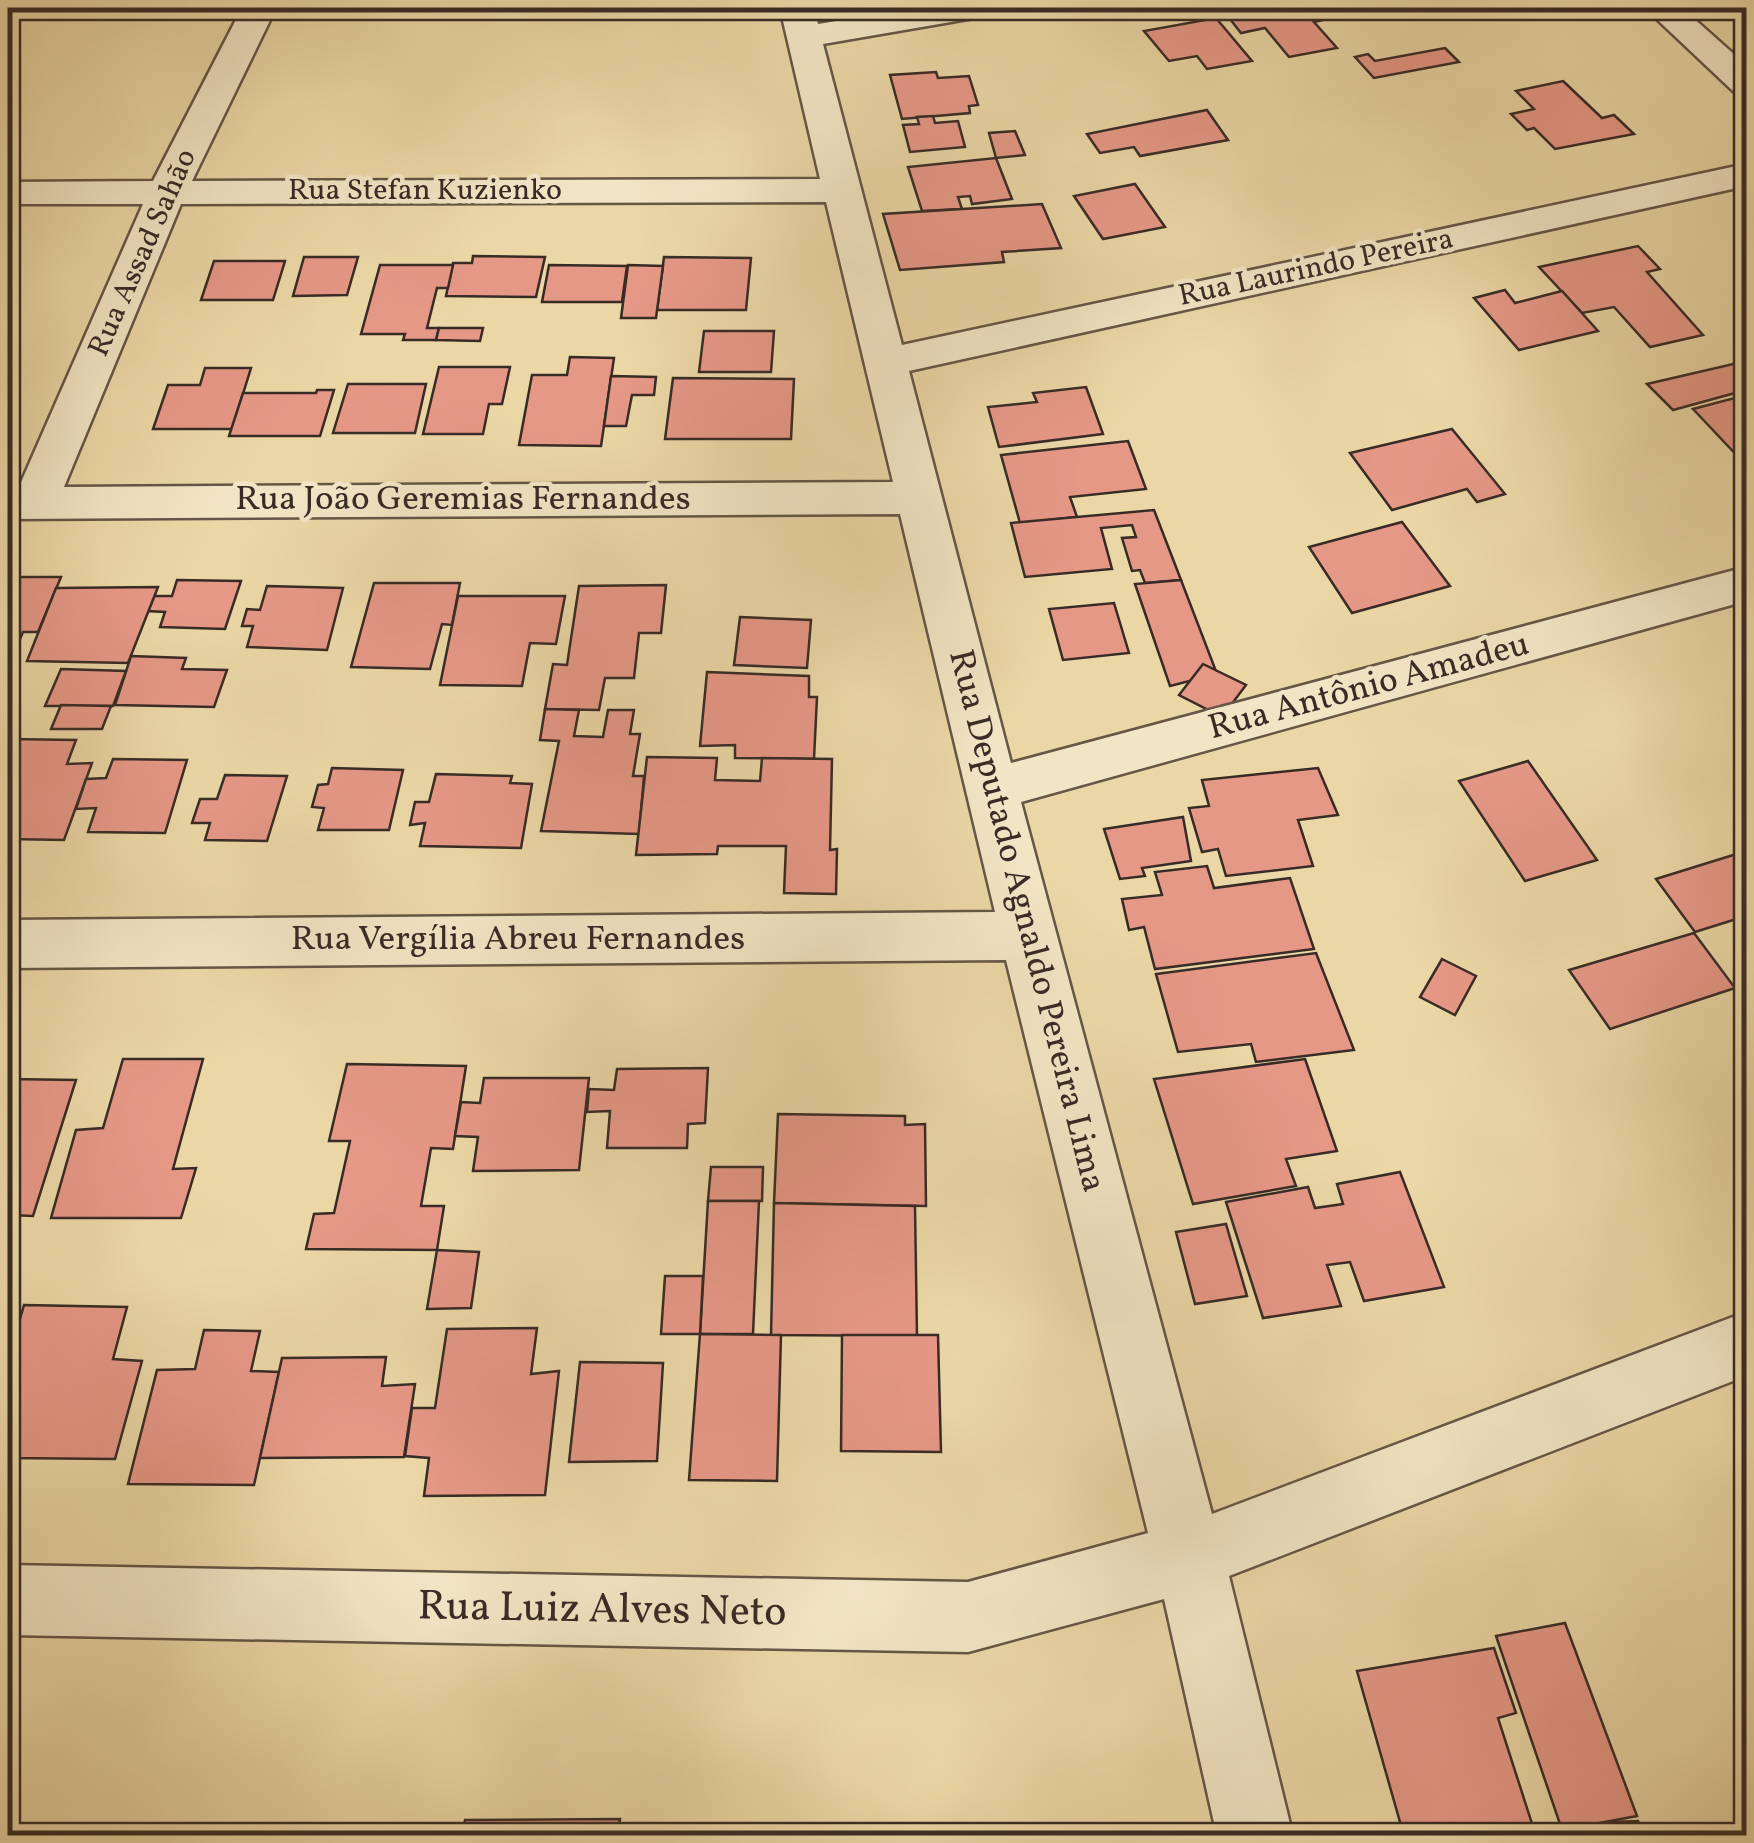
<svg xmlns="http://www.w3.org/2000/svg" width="1754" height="1843" viewBox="0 0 1754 1843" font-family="Vollkorn,serif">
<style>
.building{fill:#e69887;stroke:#382b26;stroke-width:2.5}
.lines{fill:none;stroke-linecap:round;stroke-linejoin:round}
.street-casing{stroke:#655646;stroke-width:5}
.street{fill:#f2e5c5;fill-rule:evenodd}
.labels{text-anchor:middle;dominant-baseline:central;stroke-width:9;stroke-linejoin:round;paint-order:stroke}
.far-street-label{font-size:30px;fill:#382b26;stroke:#f2e5c5}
.street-label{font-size:35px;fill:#382b26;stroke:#f2e5c5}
.near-street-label{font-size:42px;fill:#382b26;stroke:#f2e5c5}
</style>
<rect width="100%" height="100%" fill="#ebd7a6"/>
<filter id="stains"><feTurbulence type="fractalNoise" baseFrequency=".002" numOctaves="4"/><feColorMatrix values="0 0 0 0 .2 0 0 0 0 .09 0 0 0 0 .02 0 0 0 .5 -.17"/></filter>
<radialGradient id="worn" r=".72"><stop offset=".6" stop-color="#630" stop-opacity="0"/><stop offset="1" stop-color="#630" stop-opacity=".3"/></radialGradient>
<g class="building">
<polygon points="1264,8 1312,8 1323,20 1314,22 1337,48 1289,57 1265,28 1241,33 1226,14"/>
<polygon points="1439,8 1490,8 1492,9 1450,18"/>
<polygon points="1216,18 1252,61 1207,69 1197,56 1169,61 1144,31"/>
<polygon points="1445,48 1459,62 1374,78 1355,57 1368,54 1375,61"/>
<polygon points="936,72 938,78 969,76 978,105 969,106 970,113 902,119 890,75"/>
<polygon points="1563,81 1602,118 1614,115 1634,134 1555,149 1534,128 1527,130 1511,114 1534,109 1516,91"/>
<polygon points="1207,110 1228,140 1140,156 1134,147 1100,153 1087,134"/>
<polygon points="933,116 935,123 958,121 965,147 910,152 903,125 919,124 917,117"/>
<polygon points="1015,131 1025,155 996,158 989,133"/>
<polygon points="996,158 1012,199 972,204 970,196 958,197 962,209 922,211 908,167"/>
<polygon points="1135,184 1165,227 1103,239 1074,196"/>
<polygon points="1042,204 1061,248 1002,252 1004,262 900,270 883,214"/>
<polygon points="1638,246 1660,269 1647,272 1703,335 1650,347 1614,307 1582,313 1539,267"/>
<polygon points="473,256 545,257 536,297 446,296 453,263 472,263"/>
<polygon points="304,257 358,257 347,295 293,296"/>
<polygon points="664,257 751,258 746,310 657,310"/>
<polygon points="214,261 285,261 273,300 201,300"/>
<polygon points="380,265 453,265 448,288 437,288 427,328 439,328 436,340 403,340 405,334 361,334"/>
<polygon points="549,265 627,266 622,302 542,302"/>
<polygon points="628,265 663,266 656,318 621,318"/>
<polygon points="1505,290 1515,303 1562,291 1598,331 1519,350 1474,298"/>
<polygon points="439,328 483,328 480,341 436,340"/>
<polygon points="704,331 774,331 771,372 699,372"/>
<polygon points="570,357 614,358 601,446 519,445 532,375 567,375"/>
<polygon points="1746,361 1746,390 1673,410 1647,384"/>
<polygon points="439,367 510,367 502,404 489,404 483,434 423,434"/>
<polygon points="205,368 251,368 232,429 153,429 168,385 200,385"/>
<polygon points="611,376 656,377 654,395 632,395 626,426 604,426"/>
<polygon points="673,378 794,379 791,439 665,439"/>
<polygon points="348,384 426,384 415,433 333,433"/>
<polygon points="1086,387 1103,434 999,447 988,407 1037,402 1033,393"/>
<polygon points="317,390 334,390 320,436 229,436 243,393 316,393"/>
<polygon points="1746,395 1746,465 1693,409"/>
<polygon points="1452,429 1505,494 1477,502 1467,489 1392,510 1350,453"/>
<polygon points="1128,441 1146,489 1070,497 1077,517 1020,523 1001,455"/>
<polygon points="1154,510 1181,580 1145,583 1140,570 1132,571 1122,538 1136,537 1132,525 1101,528 1112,569 1025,577 1011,523"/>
<polygon points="1402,522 1450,586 1352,613 1309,547"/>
<polygon points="8,577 61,577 38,632 23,632 8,668"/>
<polygon points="177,580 241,581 225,629 160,627 165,612 147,611 153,596 172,596"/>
<polygon points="1181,580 1217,674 1170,686 1135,584"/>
<polygon points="374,583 460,583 452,625 442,624 430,669 351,667"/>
<polygon points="666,585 661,633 639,633 634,678 605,678 599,710 545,709 553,664 567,665 579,586"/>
<polygon points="267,586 343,588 327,650 247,647 253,626 242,626 247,609 260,610"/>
<polygon points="158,587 128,663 27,661 56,588"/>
<polygon points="458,596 565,596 556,644 530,643 522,686 440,685"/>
<polygon points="1114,603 1129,653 1063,660 1049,609"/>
<polygon points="740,617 811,620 807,668 734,665"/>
<polygon points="131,656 186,658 182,669 227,670 214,707 115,705"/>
<polygon points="1203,664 1246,685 1222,717 1179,695"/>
<polygon points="61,669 126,671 113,706 45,706"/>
<polygon points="707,672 809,676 809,697 817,697 814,759 735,758 735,745 700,746"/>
<polygon points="61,705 111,706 102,729 51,729"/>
<polygon points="545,709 579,710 574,736 603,737 608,710 634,710 630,734 640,734 633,776 644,776 639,834 541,831 559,741 540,740"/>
<polygon points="8,739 76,740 67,764 92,763 64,840 8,839"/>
<polygon points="647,757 717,758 715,780 760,781 762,758 832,759 830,850 837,849 836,894 784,893 786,846 718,846 717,854 636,855"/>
<polygon points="113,759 187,760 165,833 88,832 96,808 76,809 86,779 106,778"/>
<polygon points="1528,761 1597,860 1525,881 1459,781"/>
<polygon points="332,768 403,770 389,830 318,830 324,808 312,807 318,785 328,784"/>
<polygon points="1318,768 1338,815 1298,820 1313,866 1226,876 1218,849 1202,852 1189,808 1209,806 1202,780"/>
<polygon points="436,774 512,776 510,783 532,784 521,848 420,846 425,823 410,825 415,802 429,802"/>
<polygon points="225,775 287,776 267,841 205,840 210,823 192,823 200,799 217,799"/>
<polygon points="1183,817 1191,861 1142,868 1145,876 1120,879 1104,829"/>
<polygon points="1746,851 1746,916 1695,932 1656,879"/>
<polygon points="1207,866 1214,888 1290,878 1314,949 1155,969 1144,927 1129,930 1122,899 1162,895 1155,872"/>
<polygon points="1694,933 1735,988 1610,1029 1569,970"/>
<polygon points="1316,953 1354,1050 1256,1062 1251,1044 1178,1052 1156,974"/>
<polygon points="1442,959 1476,976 1455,1015 1420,997"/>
<polygon points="123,1059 203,1059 173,1169 196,1168 181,1218 51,1218 76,1130 103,1128"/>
<polygon points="1305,1059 1337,1151 1286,1159 1296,1186 1193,1204 1154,1079"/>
<polygon points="347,1064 466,1066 453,1149 431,1148 421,1206 444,1206 437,1250 306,1249 314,1214 334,1213 350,1141 329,1141"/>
<polygon points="708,1068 705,1123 688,1124 687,1148 607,1148 610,1111 587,1112 589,1089 614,1090 617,1069"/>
<polygon points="484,1078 589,1078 579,1170 473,1171 478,1137 455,1136 461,1102 480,1103"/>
<polygon points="8,1079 76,1080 33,1216 10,1215 8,1223"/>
<polygon points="778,1114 905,1116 905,1125 925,1124 926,1206 774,1203"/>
<polygon points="711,1167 763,1167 762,1201 708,1201"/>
<polygon points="1400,1172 1444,1287 1364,1301 1350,1262 1327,1265 1341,1306 1263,1318 1226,1202 1308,1187 1315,1208 1343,1204 1337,1184"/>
<polygon points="708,1201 759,1201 753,1334 700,1334"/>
<polygon points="774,1203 915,1206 917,1336 771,1335"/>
<polygon points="1226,1224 1247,1296 1195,1304 1176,1232"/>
<polygon points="437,1250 479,1252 471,1308 427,1309"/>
<polygon points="665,1276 703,1276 700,1334 661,1334"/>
<polygon points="24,1305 127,1307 113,1359 142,1361 115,1459 8,1458 8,1402 16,1384 8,1383 8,1360"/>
<polygon points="537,1328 531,1374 559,1371 545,1495 424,1496 429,1458 405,1456 412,1408 435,1408 447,1329"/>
<polygon points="204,1330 260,1331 251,1371 279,1372 254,1485 128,1484 157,1370 195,1369"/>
<polygon points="700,1334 781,1335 777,1481 689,1480"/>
<polygon points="842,1335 938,1335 941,1452 841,1451"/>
<polygon points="386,1357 382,1386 415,1384 404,1457 260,1458 282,1358"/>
<polygon points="580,1362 663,1363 657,1461 569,1462"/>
<polygon points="1565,1623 1637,1816 1562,1830 1496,1636"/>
<polygon points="1494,1648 1516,1713 1498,1718 1536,1836 1404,1836 1357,1671"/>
<polygon points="620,1819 618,1836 463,1836 465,1820"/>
<polygon points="1638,1821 1644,1836 1619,1836 1613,1822"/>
<polygon points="143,1828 141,1836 8,1836 8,1829"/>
</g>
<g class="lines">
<g class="street-casing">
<g id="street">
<path d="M 242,8 L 276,8 L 192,181 L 820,179 L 780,8 L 814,8 L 818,24 L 917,8 L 991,8 L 986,15 L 974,18 L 823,44 L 902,345 L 1746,164 L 1746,186 L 909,371 L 1011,763 L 1746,567 L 1746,601 L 1021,802 L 1212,1514 L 1746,1312 L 1746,1376 L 1229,1576 L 1293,1836 L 1217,1836 L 1164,1599 L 968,1652 L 8,1635 L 8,1565 L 968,1582 L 1148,1533 L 1006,960 L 8,968 L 8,920 L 995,912 L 900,514 L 8,519 L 8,487 L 19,487 L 143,204 L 8,204 L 8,182 L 153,181 ZM 826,202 L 893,482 L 64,487 L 181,204 Z"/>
<polygon points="1645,8 1682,8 1746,65 1746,94 1733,91"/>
</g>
</g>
<use href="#street" class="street"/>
</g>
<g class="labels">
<g class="far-street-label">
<text x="425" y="191">Rua Stefan Kuzienko</text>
<text transform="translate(143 253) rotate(-66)">Rua Assad Sahão</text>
<text transform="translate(1316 268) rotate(-12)">Rua Laurindo Pereira</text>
</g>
<g class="street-label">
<text x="463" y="500">Rua João Geremias Fernandes</text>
<text transform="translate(1369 687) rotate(-15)">Rua Antônio Amadeu</text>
<text transform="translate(1026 921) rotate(76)">Rua Deputado Agnaldo Pereira Lima</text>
<text x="518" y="940">Rua Vergília Abreu Fernandes</text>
</g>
<g class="near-street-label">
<text transform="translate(602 1611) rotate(1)">Rua Luiz Alves Neto</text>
</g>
</g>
<rect width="1754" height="1843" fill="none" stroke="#ebd7a6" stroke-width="40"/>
<rect x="10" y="10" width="1734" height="1823" fill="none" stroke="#382b26" stroke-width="5"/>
<rect x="20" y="20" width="1714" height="1803" fill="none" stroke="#382b26" stroke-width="2.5"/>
<rect width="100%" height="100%" filter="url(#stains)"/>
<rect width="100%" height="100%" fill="url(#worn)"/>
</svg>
